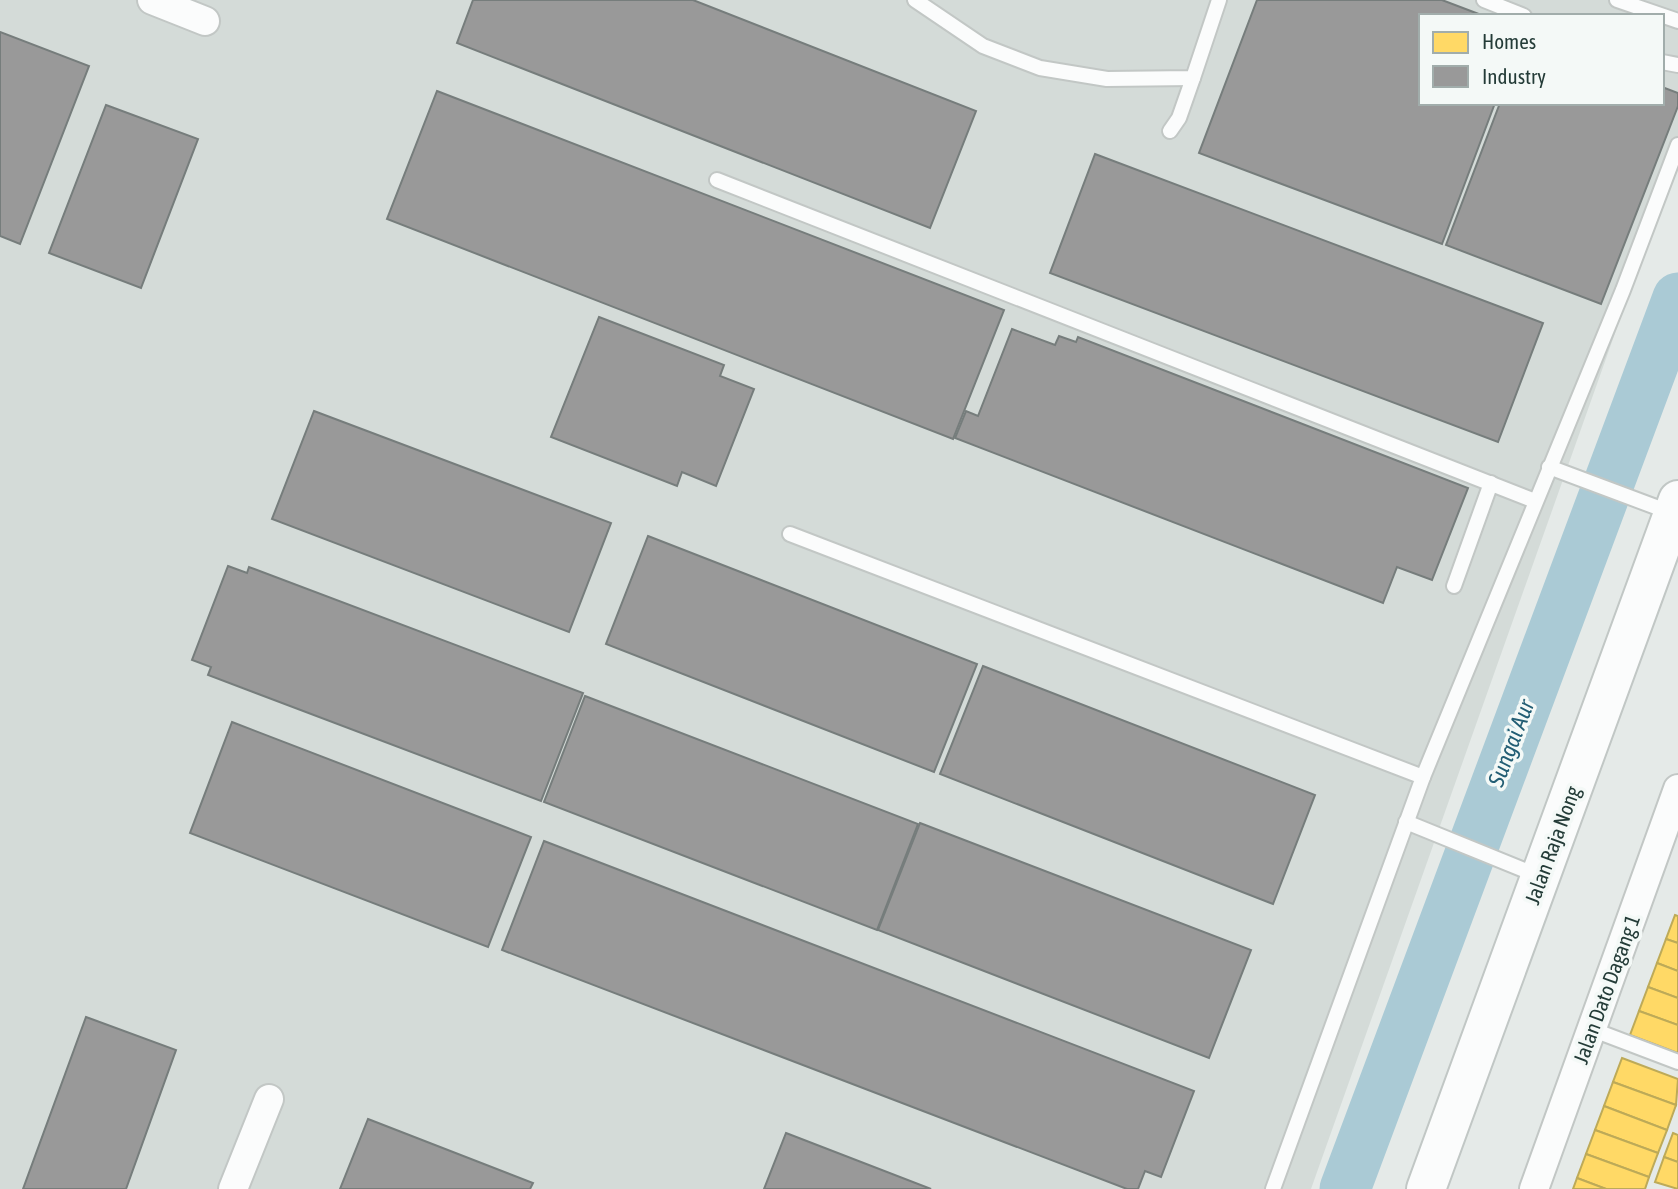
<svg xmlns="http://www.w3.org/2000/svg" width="1678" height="1189" viewBox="0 0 1678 1189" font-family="'Asap Condensed',sans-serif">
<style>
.built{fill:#d4dbd8;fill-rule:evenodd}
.homes{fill:#ffd966;stroke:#bdaa58;stroke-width:2}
.industry{fill:#999;stroke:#767d7c;stroke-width:2}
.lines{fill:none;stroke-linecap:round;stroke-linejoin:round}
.river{stroke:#aacad5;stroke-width:51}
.lane-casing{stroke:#c2c7c5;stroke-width:18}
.street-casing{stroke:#c2c7c5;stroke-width:32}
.secondary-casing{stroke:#c1c7c5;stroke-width:42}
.lane{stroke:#fbfcfc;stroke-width:14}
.street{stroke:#fbfcfc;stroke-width:28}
.secondary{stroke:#fbfcfc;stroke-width:38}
.labels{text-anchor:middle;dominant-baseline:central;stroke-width:7;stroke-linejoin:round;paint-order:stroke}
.street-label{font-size:21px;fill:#243c38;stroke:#f4f9f7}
.water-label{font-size:23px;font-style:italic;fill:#235e74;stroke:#f4f9f7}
</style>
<rect width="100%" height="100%" fill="#e5eae8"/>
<path class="built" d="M 0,0 L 1678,0 L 1678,156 L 1311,1189 L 0,1189 ZM 1421,16 L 1662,16 L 1662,103 L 1421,103 Z"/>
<g class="homes">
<polygon points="1675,915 1678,916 1678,943 1666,939"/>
<polygon points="1666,939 1678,943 1678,971 1657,963"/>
<polygon points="1657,963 1678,971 1678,998 1648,987"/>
<polygon points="1648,987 1678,998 1678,1025 1639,1011"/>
<polygon points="1639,1011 1678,1025 1678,1053 1630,1035"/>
<polygon points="1622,1058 1678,1079 1676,1105 1613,1082"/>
<polygon points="1613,1082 1676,1105 1667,1130 1604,1106"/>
<polygon points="1604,1106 1667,1130 1658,1153 1595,1130"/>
<polygon points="1595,1130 1658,1153 1649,1177 1586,1154"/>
<polygon points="1673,1133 1678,1135 1678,1162 1664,1157"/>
<polygon points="1586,1154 1649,1177 1645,1189 1606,1189 1577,1178"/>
<polygon points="1664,1157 1678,1162 1678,1189 1655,1182"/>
<polygon points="1577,1178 1606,1189 1573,1189"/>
</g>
<g class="industry">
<polygon points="473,0 693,0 976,111 930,228 457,43"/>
<polygon points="1257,0 1442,0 1484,16 1421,16 1421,103 1495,103 1442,244 1199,153"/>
<polygon points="0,32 89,66 20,244 0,236"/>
<polygon points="1662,87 1678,93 1678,106 1601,304 1446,245 1500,103 1662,103"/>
<polygon points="437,91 1004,310 953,439 387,219"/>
<polygon points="106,105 198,139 141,288 49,253"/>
<polygon points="1095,154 1543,323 1498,442 1050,273"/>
<polygon points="599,317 724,365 720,376 754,389 716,486 682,472 677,486 551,437"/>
<polygon points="1012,329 1055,345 1059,336 1076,342 1078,337 1468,488 1432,580 1397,567 1383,603 955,438 966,411 978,416"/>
<polygon points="314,411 611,523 569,632 272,519"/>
<polygon points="648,536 977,664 934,772 606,644"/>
<polygon points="228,566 247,573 249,567 583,693 541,801 208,675 211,667 192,660"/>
<polygon points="983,666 1315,795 1273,904 940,774"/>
<polygon points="585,696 918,824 877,930 544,802"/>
<polygon points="232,722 531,837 488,947 190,833"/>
<polygon points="920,823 1251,950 1209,1058 878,930"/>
<polygon points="544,841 1194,1091 1161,1177 1145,1171 1138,1189 1127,1189 502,950"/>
<polygon points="86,1017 176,1050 126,1189 23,1189"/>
<polygon points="368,1119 533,1183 530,1189 340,1189"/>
<polygon points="786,1133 931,1189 764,1189"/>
</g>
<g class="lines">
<polyline class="river" points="1345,1189 1678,298"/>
<g class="lane-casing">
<g id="lane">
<polyline points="915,0 983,46 1040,68 1107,79 1193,78 1219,0"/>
<polyline points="1484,0 1524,16"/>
<polyline points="1617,0 1678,21"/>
<polyline points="1662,62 1678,65"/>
<polyline points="1170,131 1179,118 1193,78"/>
<polyline points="717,180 1535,501"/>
<polyline points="1549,467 1672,513"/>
<polyline points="790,534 1423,777 1273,1189"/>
<polyline points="1454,586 1491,483"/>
<polyline points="1423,777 1623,290 1678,145"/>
<polyline points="1406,822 1539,876"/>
<polyline points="1591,1029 1678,1062"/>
</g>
</g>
<g class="street-casing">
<g id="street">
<polyline points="152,0 205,21"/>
<polyline points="233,1189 269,1099"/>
<polyline points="1534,1189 1678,789"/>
</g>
</g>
<g class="secondary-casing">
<polyline id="secondary" points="1426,1189 1678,500"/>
</g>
<use href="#lane" class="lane"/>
<use href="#street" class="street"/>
<use href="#secondary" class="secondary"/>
</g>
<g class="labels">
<g class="street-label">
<text transform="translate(1552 845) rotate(-70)">Jalan Raja Nong</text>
<text transform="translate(1606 989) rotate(-70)">Jalan Dato Dagang 1</text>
</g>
<g class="water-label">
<text transform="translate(1511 743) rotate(-69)">Sungai Aur</text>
</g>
</g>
<rect x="1419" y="14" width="245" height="91" fill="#f4f9f7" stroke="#a1adab" stroke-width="2"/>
<rect x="1433" y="32" width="35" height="21" fill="#ffd966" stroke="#a1adab" stroke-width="2"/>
<text x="1482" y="49" font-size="21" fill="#243c38">Homes</text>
<rect x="1433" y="66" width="35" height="21" fill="#999999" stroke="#a1adab" stroke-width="2"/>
<text x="1482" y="84" font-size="21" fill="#243c38">Industry</text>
</svg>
